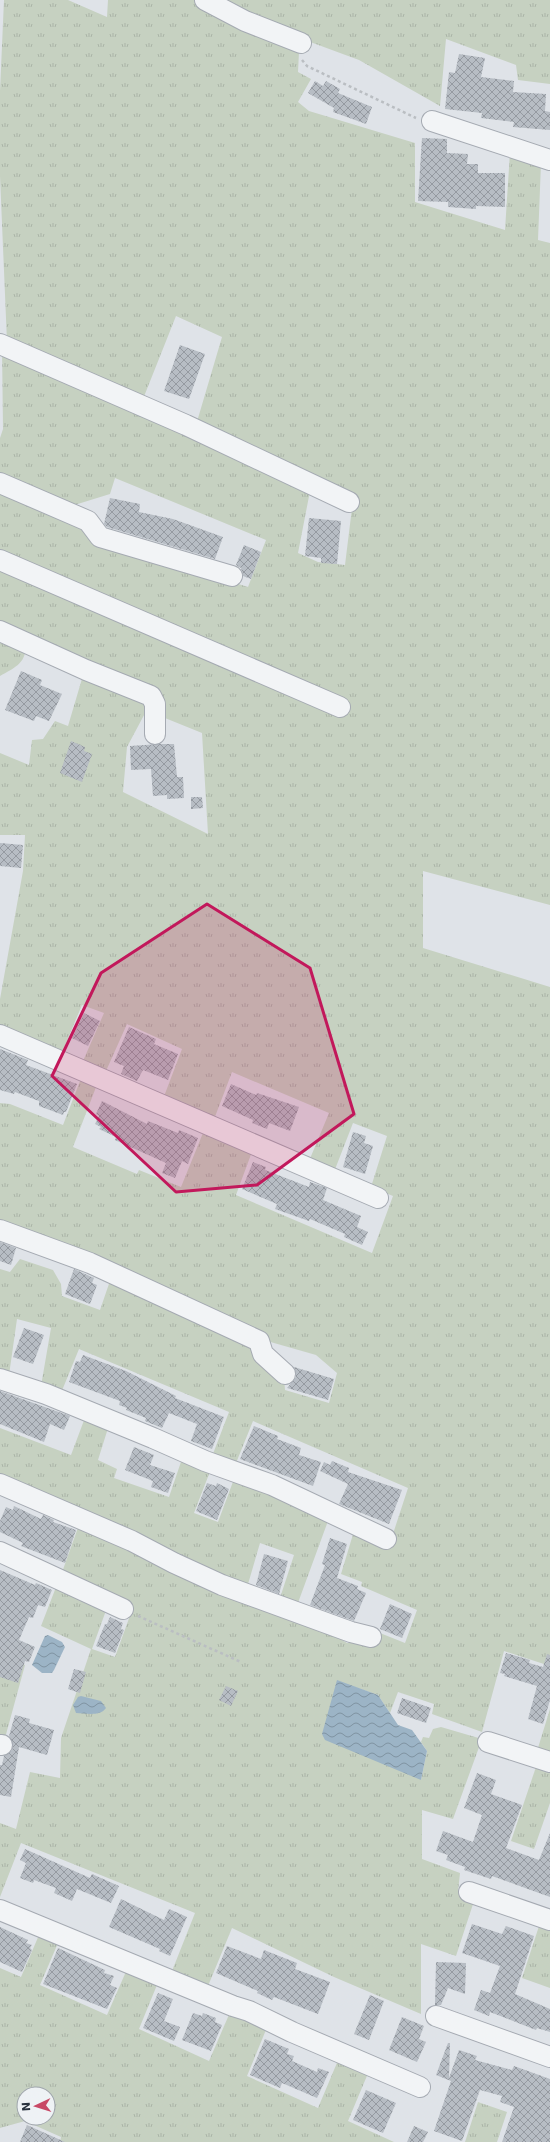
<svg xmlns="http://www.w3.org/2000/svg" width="550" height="2142" viewBox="0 0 550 2142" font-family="'DejaVu Sans',sans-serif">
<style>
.grass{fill:url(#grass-tufts);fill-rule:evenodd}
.water{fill:url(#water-waves)}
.building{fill:url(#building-cross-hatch)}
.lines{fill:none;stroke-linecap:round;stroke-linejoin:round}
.minor-casing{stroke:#a5aab2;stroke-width:22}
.path{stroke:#babec2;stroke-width:2.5;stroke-dasharray:3 3;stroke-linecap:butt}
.minor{stroke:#f2f4f6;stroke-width:20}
.marked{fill:#c2185b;fill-opacity:0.2;stroke:#c2185b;stroke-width:3;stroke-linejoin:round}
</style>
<defs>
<pattern id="grass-tufts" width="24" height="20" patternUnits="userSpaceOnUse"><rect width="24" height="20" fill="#c6d1c1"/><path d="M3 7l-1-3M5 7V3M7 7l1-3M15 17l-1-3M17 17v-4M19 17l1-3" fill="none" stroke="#aab4a7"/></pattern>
<pattern id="water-waves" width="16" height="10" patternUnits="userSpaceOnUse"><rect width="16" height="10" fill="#9cb4c6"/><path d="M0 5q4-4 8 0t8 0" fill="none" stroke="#7f93a2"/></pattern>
<pattern id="building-cross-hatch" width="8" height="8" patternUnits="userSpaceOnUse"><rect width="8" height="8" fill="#b7bdc4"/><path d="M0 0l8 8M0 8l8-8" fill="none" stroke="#959aa1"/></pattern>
</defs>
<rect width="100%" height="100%" fill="#dfe3e8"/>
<g class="grass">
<polygon points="4,0 68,0 107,17 108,0 197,0 299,52 298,72 311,79 298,102 309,111 415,143 415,202 505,230 510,152 541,163 538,240 550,243 550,905 423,871 423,948 550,987 550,1666 504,1651 482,1732 432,1714 434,1704 398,1692 390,1713 378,1695 337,1681 421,1780 427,1751 421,1742 423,1737 429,1738 433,1729 441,1727 482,1739 453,1819 422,1810 422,1859 460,1873 458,1892 475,1898 456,1956 421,1944 421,2014 334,1977 232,1928 208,1986 172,1971 195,1913 21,1843 0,1897 0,1823 16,1829 30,1772 60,1778 61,1738 91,1649 41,1626 58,1582 108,1605 92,1649 115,1657 132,1610 60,1578 80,1522 314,1623 347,1643 371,1643 380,1633 405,1643 417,1610 361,1586 362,1582 341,1574 354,1531 389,1546 408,1488 253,1421 234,1468 211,1459 229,1412 79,1349 61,1393 41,1386 51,1328 17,1319 9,1375 0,1372 0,1269 10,1272 20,1259 53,1270 61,1284 62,1296 100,1310 112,1275 257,1343 284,1377 285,1390 329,1403 337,1373 316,1355 260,1339 0,1226 0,1103 10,1104 63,1125 82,1076 98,1082 73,1147 137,1174 139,1170 181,1187 205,1128 253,1149 236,1195 372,1253 393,1196 371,1187 387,1136 353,1123 334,1172 309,1161 329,1113 232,1072 213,1122 163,1099 182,1049 127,1024 106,1071 83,1061 104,1013 82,1005 61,1055 0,1027 0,999 23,871 25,835 0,835 0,753 29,765 32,740 43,739 55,721 68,726 84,672 151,702 127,747 123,792 208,834 202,733 160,716 159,700 0,628 0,486 153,557 248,587 266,540 115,478 110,494 68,507 0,480 0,438 3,429 2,347 311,486 298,553 318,562 345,565 353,500 196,425 222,337 176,316 143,399 7,342 0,176 0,91"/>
<polygon points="219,0 550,0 550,84 518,80 516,65 446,39 440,106 359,60 267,26"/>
<path d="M 0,634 L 26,647 C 25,664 14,668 0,676 Z"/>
<polygon points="86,1415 109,1425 98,1460 117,1469 114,1478 169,1497 183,1456 211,1469 194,1513 218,1522 234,1479 328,1521 295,1611 278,1604 294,1555 260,1543 246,1591 0,1481 0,1428 71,1455"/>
<polygon points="0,1655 25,1665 5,1738 0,1739"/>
<polygon points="550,1709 550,1756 537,1751"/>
<polygon points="538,1761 550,1765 550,1803 534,1849 511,1841"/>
<polygon points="541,1920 550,1923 550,1988 522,1978"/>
<path d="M 42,1928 L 61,1936 L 40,1985 L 107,2015 L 128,1967 L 159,1980 L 139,2029 L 209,2061 L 231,2010 L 268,2025 L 247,2076 L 318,2108 L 339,2058 L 369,2071 L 348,2121 L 394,2142 L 60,2142 L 61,2137 L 25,2121 L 0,2128 L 0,1968 L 21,1977 ZM 24,2094 L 48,2094 L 48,2118 L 24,2118 Z"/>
<polygon points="478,2102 507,2112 497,2142 465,2142"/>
</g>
<g class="water">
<polygon points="48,1635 62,1642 65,1647 54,1670 52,1673 42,1673 32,1665 45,1636"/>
<polygon points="337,1680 378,1695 398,1725 412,1730 427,1751 421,1780 325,1740 322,1734"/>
<path d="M 81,1696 L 101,1701 L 106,1708 C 100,1717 85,1713 76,1713 L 73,1705 L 78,1697 Z"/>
</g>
<g class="building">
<polygon points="459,54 485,58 481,77 514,81 513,92 546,94 545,111 550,112 550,130 513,127 514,122 481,118 482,113 445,109 449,72 455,73"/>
<polygon points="315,81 323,86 326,81 340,89 338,93 372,107 366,124 333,112 334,108 308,93"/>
<polygon points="422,138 447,139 447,153 468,154 467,164 478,164 478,173 505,173 505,207 476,206 476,209 448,207 448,202 418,201"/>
<polygon points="180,345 205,354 189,399 164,391"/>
<polygon points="110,498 140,504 139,512 173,519 223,537 215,559 107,527 104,524"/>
<polygon points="309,518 341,521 337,564 321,563 321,558 305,556"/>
<polygon points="244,545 261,552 251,579 243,576 241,568 236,565"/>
<polygon points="21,671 42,680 40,685 62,694 49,721 36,716 34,721 5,710"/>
<polygon points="71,741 85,747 84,751 92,754 82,782 60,773"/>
<polygon points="159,744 174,744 177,777 183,777 184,798 167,799 167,795 153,796 151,769 131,770 130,746"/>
<polygon points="191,797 202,797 203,808 191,809"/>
<polygon points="0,843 23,845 21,868 0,866"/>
<polygon points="84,1013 100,1021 88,1046 72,1038"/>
<polygon points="129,1027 156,1039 154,1044 178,1054 168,1080 143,1070 137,1081 121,1074 124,1066 114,1062"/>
<polygon points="0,1049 28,1060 26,1065 77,1084 66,1112 64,1112 63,1115 39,1106 39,1101 15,1092 14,1094 0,1090"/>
<polygon points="231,1084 256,1095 257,1093 299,1107 290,1131 269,1123 267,1129 252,1123 253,1120 222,1106"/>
<polygon points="102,1101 147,1124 148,1121 178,1133 179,1130 198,1138 188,1164 182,1161 175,1178 162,1173 166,1163 115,1140 116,1137 99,1129 101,1127 95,1124 99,1116 96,1114"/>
<polygon points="353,1132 366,1136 364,1143 373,1146 365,1174 343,1167"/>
<polygon points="253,1162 266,1167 265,1170 309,1187 310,1182 327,1188 323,1200 361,1216 357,1227 368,1232 362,1245 344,1237 345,1234 310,1219 309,1221 275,1209 277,1204 242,1189"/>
<polygon points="0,1242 16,1248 11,1265 0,1261"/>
<polygon points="74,1269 94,1278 92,1283 97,1285 90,1304 65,1294"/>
<polygon points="24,1328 44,1335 33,1364 13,1357"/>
<polygon points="83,1355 126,1371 176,1396 175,1398 224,1417 212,1449 191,1441 197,1424 169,1413 162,1428 145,1421 146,1418 126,1410 127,1408 119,1405 120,1401 69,1382 76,1361 80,1362"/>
<polygon points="294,1367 334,1379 328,1400 287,1388 296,1377"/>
<polygon points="0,1391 70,1416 64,1430 50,1424 44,1442 0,1424"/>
<polygon points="254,1426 278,1436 277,1439 301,1448 299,1455 321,1462 313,1486 240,1459"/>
<polygon points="134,1447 154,1455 150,1465 175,1473 168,1493 151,1487 153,1481 125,1470"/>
<polygon points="332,1461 349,1468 348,1472 402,1490 389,1524 339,1504 348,1484 320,1471 324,1462 330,1465"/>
<polygon points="207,1483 216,1486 217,1483 229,1489 217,1520 196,1511"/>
<polygon points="14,1506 41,1519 43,1515 54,1520 53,1522 76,1530 65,1563 21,1546 23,1543 0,1532 0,1521 6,1507 13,1510"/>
<polygon points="330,1538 347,1544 337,1578 358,1586 357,1589 366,1593 354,1621 310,1605 325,1565 322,1564"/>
<polygon points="264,1554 288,1561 279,1594 256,1585"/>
<polygon points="0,1570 35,1585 36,1583 52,1590 45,1607 38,1605 33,1618 29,1617 19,1640 35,1647 29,1662 25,1661 18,1683 0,1677"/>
<polygon points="390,1604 412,1614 402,1638 380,1629"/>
<polygon points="110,1617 123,1623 121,1629 124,1630 115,1653 96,1646 105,1624 107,1624"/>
<polygon points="506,1653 530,1660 529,1663 543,1667 547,1654 550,1655 550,1700 543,1724 528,1719 537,1686 504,1676 505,1674 500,1673"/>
<polygon points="74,1669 86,1672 80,1693 68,1689"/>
<polygon points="226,1686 238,1691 231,1706 219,1700"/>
<polygon points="402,1698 431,1708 426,1723 397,1713"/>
<polygon points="15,1715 30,1719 29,1723 54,1730 47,1755 19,1747 11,1797 0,1795 0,1765 2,1765 4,1756 12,1750 13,1745 9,1736"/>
<polygon points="477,1773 496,1780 491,1794 522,1805 506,1848 539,1860 550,1833 550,1897 492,1876 491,1879 464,1870 465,1867 446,1860 448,1855 436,1851 443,1831 473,1842 482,1815 464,1808"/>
<polygon points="25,1849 90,1878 92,1874 119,1886 111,1903 77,1889 72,1901 54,1893 56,1888 34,1880 33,1883 20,1878 26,1863 20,1860"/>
<polygon points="121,1899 164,1920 169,1909 187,1917 170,1956 159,1951 160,1949 109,1927"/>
<polygon points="472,1924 502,1934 506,1926 534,1936 515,1994 550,2009 550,2032 537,2028 536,2030 490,2012 489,2016 474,2010 481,1990 490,1993 500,1966 462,1953"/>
<polygon points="0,1927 28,1940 26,1943 32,1945 30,1948 32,1950 22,1972 0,1962"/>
<polygon points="227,1946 261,1959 264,1950 297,1963 295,1969 330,1982 318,2014 274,1997 272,2000 257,1993 258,1991 216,1973"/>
<polygon points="58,1948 105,1970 104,1973 114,1976 110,1985 117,1988 107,2009 43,1984"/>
<polygon points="436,1962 466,1963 465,1994 448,1988 441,2005 435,2005"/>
<polygon points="158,1993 173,1999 164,2021 180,2027 174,2041 143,2028"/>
<polygon points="370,1995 384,2001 369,2040 354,2034"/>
<polygon points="193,2013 202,2016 203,2013 216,2018 215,2022 222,2025 211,2051 182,2040"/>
<polygon points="402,2017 424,2026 419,2039 426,2042 417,2062 389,2050"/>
<polygon points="265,2039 289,2049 287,2054 294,2056 292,2061 317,2072 318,2068 329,2072 317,2098 282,2083 280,2088 250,2075"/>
<polygon points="448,2043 450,2043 449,2078 459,2050 477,2056 475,2060 512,2070 514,2066 550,2079 550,2142 502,2142 514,2107 500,2102 502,2096 480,2090 462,2141 434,2131 451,2081 436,2075"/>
<polygon points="366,2090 396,2103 383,2133 353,2120"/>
<polygon points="27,2125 65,2142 20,2142"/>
<polygon points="414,2126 428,2132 423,2142 407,2142"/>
</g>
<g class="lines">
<g class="minor-casing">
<g id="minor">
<polyline points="205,0 245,21 301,43"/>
<polyline points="432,121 550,160"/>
<polyline points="0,344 186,425 349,502"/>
<polyline points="0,483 88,521 100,537 232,576"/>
<polyline points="0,560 340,707"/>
<polyline points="0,631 86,670 151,696 155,704 155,734"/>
<polyline points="0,1035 378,1198"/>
<polyline points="0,1230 90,1263 259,1341 263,1354 285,1374"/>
<polyline points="0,1379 46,1394 153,1438 205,1461 272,1485 386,1539"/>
<polyline points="0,1484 132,1541 174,1563 222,1585 351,1632 371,1637"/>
<polyline points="0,1552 123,1609"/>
<polyline points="488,1742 550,1762"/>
<polyline points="0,1745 2,1745"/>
<polyline points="469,1892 550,1920"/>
<polyline points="0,1910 233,2006 249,2011 292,2032 420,2087"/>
<polyline points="436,2016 550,2057"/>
</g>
</g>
<g class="path">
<polyline points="302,60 307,66 416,118"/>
<polyline points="138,1616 241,1662"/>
</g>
<use href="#minor" class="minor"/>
</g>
<path class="marked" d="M 207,904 L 310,968 L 354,1114 L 257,1185 L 176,1192 L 52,1076 L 101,973 Z"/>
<g transform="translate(36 2106) rotate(266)"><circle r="19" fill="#eef2f5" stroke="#9fa5ac"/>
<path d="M0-3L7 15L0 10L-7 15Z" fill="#c84966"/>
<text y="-6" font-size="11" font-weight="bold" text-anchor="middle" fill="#29323e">N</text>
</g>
</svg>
